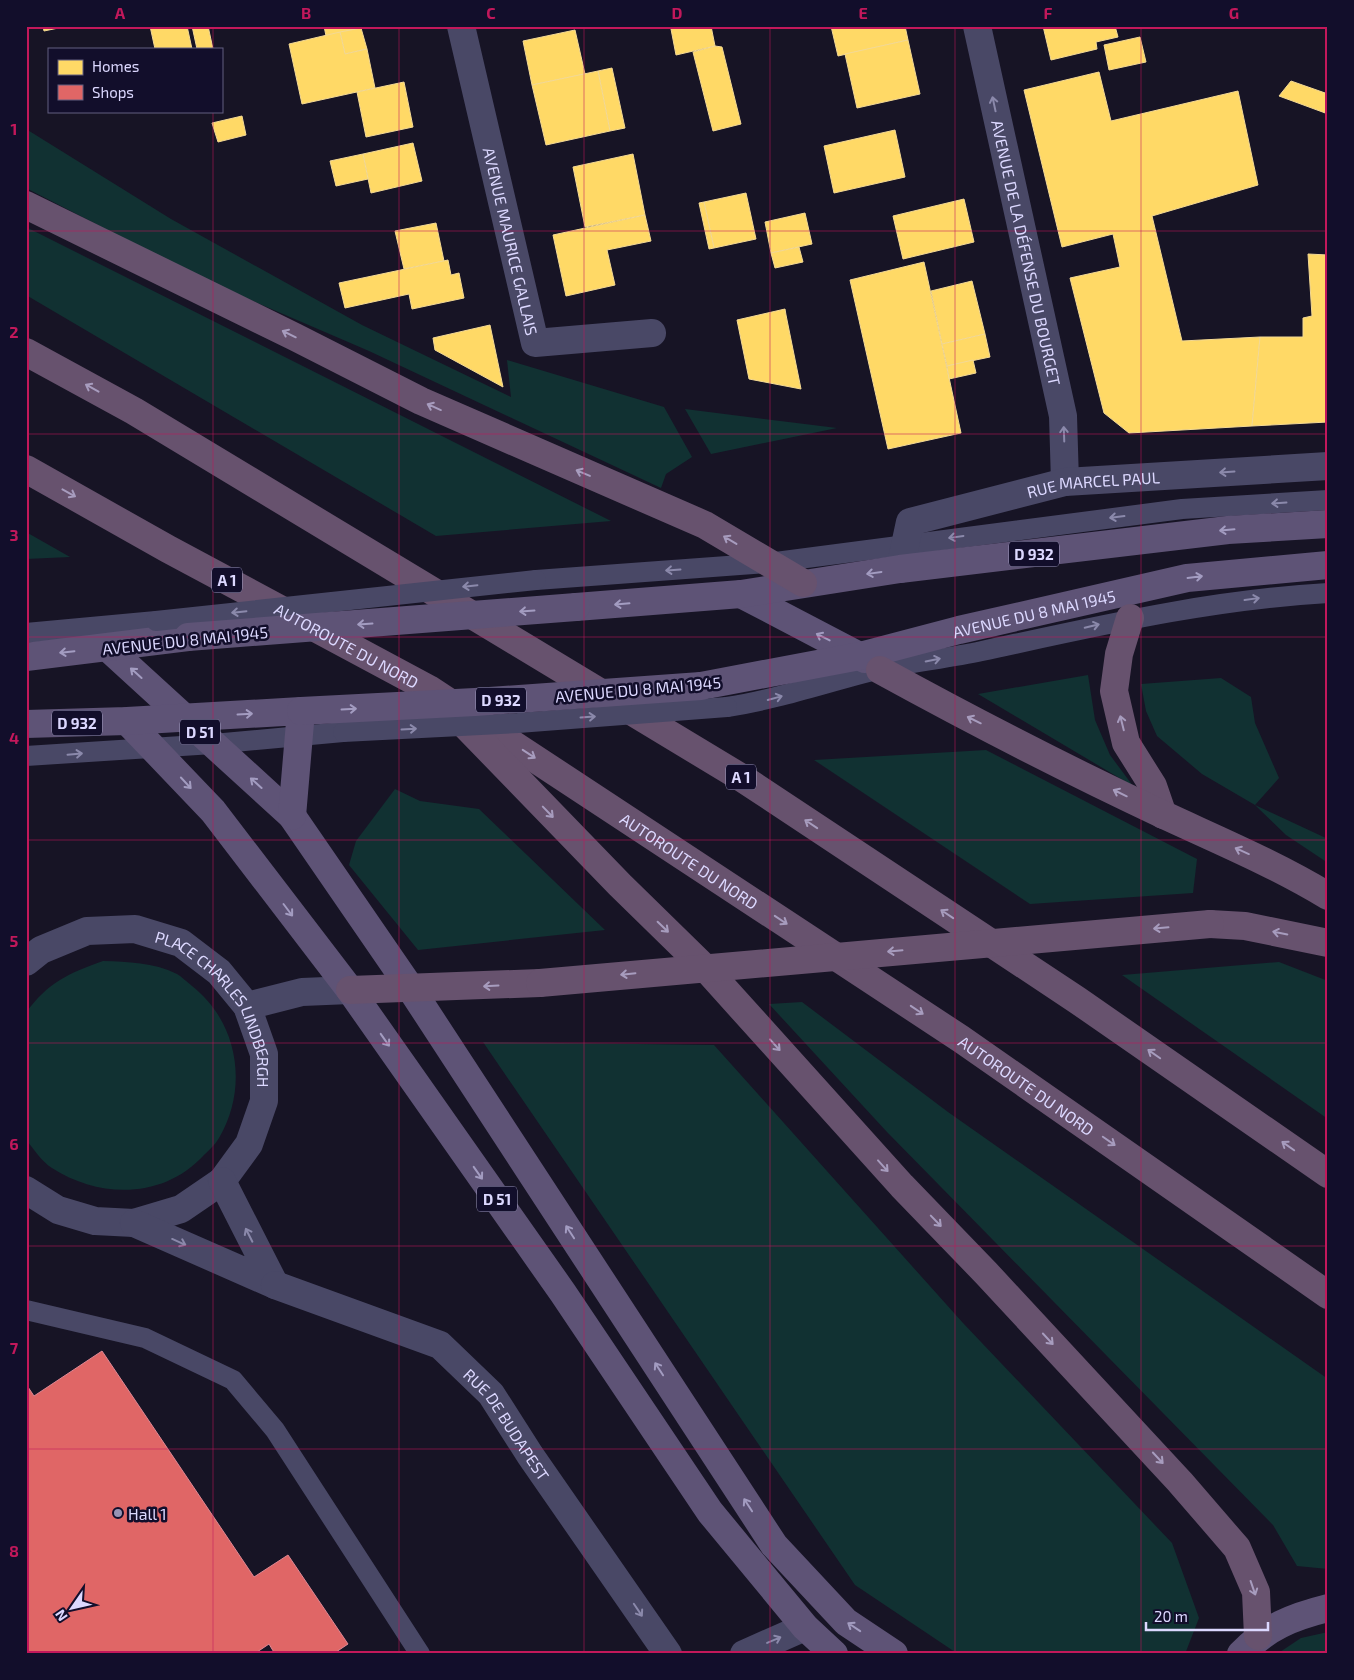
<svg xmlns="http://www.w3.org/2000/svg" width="1354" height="1680" viewBox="0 0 1354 1680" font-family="'Exo 2',sans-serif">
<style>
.green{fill:#113132}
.homes{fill:#ffd966;stroke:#f4d994}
.shops{fill:#e06666;stroke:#df8894}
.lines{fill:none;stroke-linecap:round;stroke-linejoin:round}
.service{stroke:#494866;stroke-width:20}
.minor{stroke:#494866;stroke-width:28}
.primary{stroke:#5e5376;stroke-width:28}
.motorway{stroke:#67526e;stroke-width:28}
.service-bridge{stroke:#494866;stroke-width:20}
.primary-bridge{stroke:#5e5376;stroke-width:28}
.motorway-bridge{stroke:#67526e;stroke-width:28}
.oneway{stroke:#8b89ab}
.oneway2{stroke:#a79cbe}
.oneway3{stroke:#a39cc1}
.grid{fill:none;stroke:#c2185b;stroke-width:1;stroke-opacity:0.55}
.poi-dot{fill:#9793b3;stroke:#120e2b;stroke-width:2}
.labels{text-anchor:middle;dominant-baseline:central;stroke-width:5;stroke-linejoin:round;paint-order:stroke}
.shield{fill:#120e2b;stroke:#9f9bbf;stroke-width:1}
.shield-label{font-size:15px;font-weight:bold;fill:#dcd8ff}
.street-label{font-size:16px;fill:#dcd8ff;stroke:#120e2b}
.poi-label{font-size:16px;fill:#dcd8ff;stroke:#120e2b;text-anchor:start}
.neatline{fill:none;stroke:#c2185b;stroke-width:2}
.grid-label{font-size:16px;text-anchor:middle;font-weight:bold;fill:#c2185b}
</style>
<rect width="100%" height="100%" fill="#171425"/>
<g class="green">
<polygon points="26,129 171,219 362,325 511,397 507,360 664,407 692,457 666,474 661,488 369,351 211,283 26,188"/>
<polygon points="26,227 611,521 436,536 26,295"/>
<polygon points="685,409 837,428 711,454"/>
<polygon points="26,532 70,557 26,559"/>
<polygon points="1088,675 1095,720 1110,755 1133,786 978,694"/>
<polygon points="1221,678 1251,697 1255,723 1279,778 1255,805 1328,839 1328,863 1286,835 1255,805 1202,774 1157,736 1146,711 1141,684"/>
<polygon points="986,750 1197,859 1193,893 1030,904 814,760"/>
<polygon points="395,789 420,801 479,809 605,930 418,950 349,865 356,841"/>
<path d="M 103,961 C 128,962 153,962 177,974 C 182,977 187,982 192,986 C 238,1022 249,1087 219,1138 C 215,1145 209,1150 204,1155 C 164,1199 100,1199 52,1168 C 42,1162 34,1149 26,1140 L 26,1013 C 47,983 69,973 103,961 Z"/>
<polygon points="1279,962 1328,981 1328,1119 1122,975"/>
<polygon points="802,1002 948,1112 1328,1379 1328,1569 1297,1566 1273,1525 887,1132 769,1004"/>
<polygon points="483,1042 714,1045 963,1323 1172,1543 1199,1618 1185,1654 958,1654 855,1585"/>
<polygon points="1328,1632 1328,1654 1277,1654 1301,1638"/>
</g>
<g class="homes">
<polygon points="43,26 68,26 44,31"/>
<polygon points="150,26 187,26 192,49 155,49"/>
<polygon points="192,26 208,26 213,49 197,49"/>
<polygon points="324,26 370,26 326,36"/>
<polygon points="686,26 711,26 715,46 676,55 671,29"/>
<polygon points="831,26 905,26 908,40 838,56"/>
<polygon points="1043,26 1115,26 1118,37 1096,42 1097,49 1051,60"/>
<polygon points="361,28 367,49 345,54 340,32"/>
<polygon points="575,30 585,74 532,85 523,41"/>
<polygon points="340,32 345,54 367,49 375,88 302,104 289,44"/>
<polygon points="1140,37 1146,62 1109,70 1104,45"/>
<polygon points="908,40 920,94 857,108 845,54"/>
<polygon points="715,46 722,47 741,124 713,131 693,52"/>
<polygon points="612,68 625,128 610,131 598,71"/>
<polygon points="598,71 610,131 546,145 532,85"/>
<polygon points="1099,72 1111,121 1238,91 1258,185 1152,216 1182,341 1260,337 1252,426 1129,433 1104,413 1070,278 1120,267 1113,234 1062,247 1024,90"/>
<polygon points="1291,81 1328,94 1328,114 1279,96"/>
<polygon points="404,82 413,127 366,137 357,92"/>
<polygon points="242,116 246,135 218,142 212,123"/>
<polygon points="895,130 905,177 834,193 824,146"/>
<polygon points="413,143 422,181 371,193 363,154"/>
<polygon points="363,154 368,179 336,186 330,161"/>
<polygon points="633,154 645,215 585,227 573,167"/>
<polygon points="746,193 756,239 714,248 704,202"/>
<polygon points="964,199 974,242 903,259 893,216"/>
<polygon points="704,202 714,248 709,249 699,203"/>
<polygon points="805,213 812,244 771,253 765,222"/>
<polygon points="645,215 651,241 607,250 615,285 566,296 553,235"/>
<polygon points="436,223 444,261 404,269 395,231"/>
<polygon points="799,247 803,262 775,268 771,253"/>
<polygon points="1308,254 1328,255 1328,422 1252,426 1260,337 1303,337 1303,318 1312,316"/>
<polygon points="448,260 451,275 459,273 464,298 412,309 409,294 345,308 339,283"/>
<polygon points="924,262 961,433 888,449 850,280"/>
<polygon points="972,281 985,334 942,344 931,291"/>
<polygon points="785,309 786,315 801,389 749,379 737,320"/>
<polygon points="490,325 503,387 435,350 433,338"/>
<polygon points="985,334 990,357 947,366 942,344"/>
<polygon points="973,360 976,373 949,379 947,366"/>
</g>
<polygon class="shops" points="102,1351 254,1577 288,1555 348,1644 333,1654 275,1654 269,1644 254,1654 26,1654 26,1384 34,1396"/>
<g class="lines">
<g class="service">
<polyline points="536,580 768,563 1182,509 1328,500"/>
<polyline points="26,633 156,621"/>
<path d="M 727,707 C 780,699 830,681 881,669 C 915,662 949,658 982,651 C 1098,626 1208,600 1328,593"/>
<polyline points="26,756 213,744 343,732"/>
<polyline points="26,1310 145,1338 233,1380 275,1430 420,1654"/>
</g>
<g class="minor">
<path id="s1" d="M 461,26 L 535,343 L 652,333"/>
<path id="s2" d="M 977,26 L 1063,416 L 1065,482"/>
<path id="s3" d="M 900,569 L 910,522 L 1065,482 L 1328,466"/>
<path id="s4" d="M 26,962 L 41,950 L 87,931 L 135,929 L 181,943 L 219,972 L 247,1006 L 264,1054 L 264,1101 L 249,1144 L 222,1181 L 181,1209 L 134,1223 L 95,1221 L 58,1210 L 26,1190"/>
<polyline points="247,1006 302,992 350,990"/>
<polyline points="134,1223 275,1285 222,1181"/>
<path id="s5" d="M 275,1285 L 440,1345 L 491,1394 L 530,1455 L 668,1654"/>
<polyline points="744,1654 805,1627"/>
</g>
<g class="primary">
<polyline points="741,594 865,659"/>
<polyline points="576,607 741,594 900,569 1228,530 1328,524"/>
<polyline points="108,648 292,816 411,989 774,1545 846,1622 894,1654"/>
<polyline points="26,657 188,637"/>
<path id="s6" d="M 701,686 L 860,656 L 959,630 L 1187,578 L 1328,565"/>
<polyline points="127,721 213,811 350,990 563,1293 710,1512 805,1627 834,1654"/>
<polyline points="26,724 127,721 301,711 292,816"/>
<path d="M 1241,1654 C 1267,1627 1292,1617 1328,1608"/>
</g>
<g class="motorway">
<polyline points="26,205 295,337 421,401 705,525 803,583"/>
<polyline points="26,352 134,411 742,778 1077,1000 1328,1174"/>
<path id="s7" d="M 26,469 L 168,549 L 429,689 L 961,1039 L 1328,1295"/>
<polyline points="1130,618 1119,654 1114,691 1126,743 1153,786 1163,815"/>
<path d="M 880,670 C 973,721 1068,770 1164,815 C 1220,841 1275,864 1328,896"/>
<polyline points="465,725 620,885 710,973 902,1186 986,1273 1180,1482 1237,1548 1256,1592 1258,1636"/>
<polyline points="1210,924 1245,926 1328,943"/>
<polyline points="350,990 540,983"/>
</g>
<g class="service-bridge">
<polyline points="156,621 536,580"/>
<polyline points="343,732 518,723 727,707"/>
</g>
<g class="primary-bridge">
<polyline points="188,637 576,607"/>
<polyline points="301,711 475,702 701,686"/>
</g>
<polyline class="motorway-bridge" points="540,983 1210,924"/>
</g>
<defs><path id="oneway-shaft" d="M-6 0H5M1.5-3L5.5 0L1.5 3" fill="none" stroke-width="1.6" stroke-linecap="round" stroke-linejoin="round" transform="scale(1.25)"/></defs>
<g class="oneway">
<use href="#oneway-shaft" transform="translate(994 104) rotate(-102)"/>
<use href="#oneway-shaft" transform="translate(1064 434) rotate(-92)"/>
<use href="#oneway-shaft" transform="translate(1227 472) rotate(176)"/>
<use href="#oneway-shaft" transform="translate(1279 503) rotate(176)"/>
<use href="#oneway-shaft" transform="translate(1117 517) rotate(173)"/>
<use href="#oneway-shaft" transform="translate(956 537) rotate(172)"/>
<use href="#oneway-shaft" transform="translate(673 570) rotate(176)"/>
<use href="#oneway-shaft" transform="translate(470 586) rotate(174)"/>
<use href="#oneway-shaft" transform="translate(1252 599) rotate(-8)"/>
<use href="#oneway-shaft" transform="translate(239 612) rotate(174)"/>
<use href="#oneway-shaft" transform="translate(1092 626) rotate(-13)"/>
<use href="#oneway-shaft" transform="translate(933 660) rotate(-11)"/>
<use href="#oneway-shaft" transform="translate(775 698) rotate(-15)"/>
<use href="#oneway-shaft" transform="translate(588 717) rotate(-4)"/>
<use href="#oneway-shaft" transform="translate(409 729) rotate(-3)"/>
<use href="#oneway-shaft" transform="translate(75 754) rotate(-5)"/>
<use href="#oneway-shaft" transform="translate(249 1235) rotate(-117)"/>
<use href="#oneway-shaft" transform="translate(179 1242) rotate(24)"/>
<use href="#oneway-shaft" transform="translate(638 1610) rotate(56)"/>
<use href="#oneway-shaft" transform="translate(774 1640) rotate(-23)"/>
</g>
<g class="oneway2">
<use href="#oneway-shaft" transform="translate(289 334) rotate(-154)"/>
<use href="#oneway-shaft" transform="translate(92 388) rotate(-151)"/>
<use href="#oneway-shaft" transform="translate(434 407) rotate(-156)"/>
<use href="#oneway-shaft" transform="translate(583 473) rotate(-157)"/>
<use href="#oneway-shaft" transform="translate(69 493) rotate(29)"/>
<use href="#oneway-shaft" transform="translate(730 540) rotate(-149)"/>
<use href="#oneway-shaft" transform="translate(974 720) rotate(-154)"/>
<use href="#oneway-shaft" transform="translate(1122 723) rotate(-104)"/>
<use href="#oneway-shaft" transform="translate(529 754) rotate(33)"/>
<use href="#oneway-shaft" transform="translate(1120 793) rotate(-154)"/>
<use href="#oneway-shaft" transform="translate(548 812) rotate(46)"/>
<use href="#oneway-shaft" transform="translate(811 824) rotate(-146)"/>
<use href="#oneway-shaft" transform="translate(1242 851) rotate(-156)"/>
<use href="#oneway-shaft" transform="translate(947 914) rotate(-146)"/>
<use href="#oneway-shaft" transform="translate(781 920) rotate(34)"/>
<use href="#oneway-shaft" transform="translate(663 927) rotate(44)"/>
<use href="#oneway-shaft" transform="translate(1161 928) rotate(175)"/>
<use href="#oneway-shaft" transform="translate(1280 933) rotate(-169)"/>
<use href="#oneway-shaft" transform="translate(895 951) rotate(175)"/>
<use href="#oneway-shaft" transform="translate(628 974) rotate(174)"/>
<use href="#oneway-shaft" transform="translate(491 986) rotate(177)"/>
<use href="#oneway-shaft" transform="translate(917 1010) rotate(34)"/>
<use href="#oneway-shaft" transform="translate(775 1045) rotate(48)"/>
<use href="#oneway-shaft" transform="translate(1154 1054) rotate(-145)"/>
<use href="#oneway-shaft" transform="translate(1109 1141) rotate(35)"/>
<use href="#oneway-shaft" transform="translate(1288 1146) rotate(-145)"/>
<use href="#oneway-shaft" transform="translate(883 1166) rotate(48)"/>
<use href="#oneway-shaft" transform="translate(936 1221) rotate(46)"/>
<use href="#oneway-shaft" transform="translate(1048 1339) rotate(47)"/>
<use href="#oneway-shaft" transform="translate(1158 1458) rotate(47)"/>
<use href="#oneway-shaft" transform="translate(1253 1588) rotate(71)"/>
</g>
<g class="oneway3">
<use href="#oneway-shaft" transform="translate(1227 530) rotate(175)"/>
<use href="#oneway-shaft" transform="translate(874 573) rotate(172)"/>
<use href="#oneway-shaft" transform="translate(1195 577) rotate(-7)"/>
<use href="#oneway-shaft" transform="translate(622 604) rotate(175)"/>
<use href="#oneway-shaft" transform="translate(527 611) rotate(176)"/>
<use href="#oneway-shaft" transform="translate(365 624) rotate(176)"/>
<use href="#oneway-shaft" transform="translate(823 637) rotate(-153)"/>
<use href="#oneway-shaft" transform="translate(67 652) rotate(174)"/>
<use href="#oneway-shaft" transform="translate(136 673) rotate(-138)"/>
<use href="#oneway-shaft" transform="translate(349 709) rotate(-3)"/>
<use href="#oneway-shaft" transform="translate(245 714) rotate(-3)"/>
<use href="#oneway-shaft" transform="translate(186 783) rotate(47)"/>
<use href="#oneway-shaft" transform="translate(256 783) rotate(-138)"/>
<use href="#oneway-shaft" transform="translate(288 910) rotate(53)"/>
<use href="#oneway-shaft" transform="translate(385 1040) rotate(55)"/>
<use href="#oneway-shaft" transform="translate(478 1173) rotate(55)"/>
<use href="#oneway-shaft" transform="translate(570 1232) rotate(-123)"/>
<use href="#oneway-shaft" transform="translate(659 1369) rotate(-123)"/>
<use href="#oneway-shaft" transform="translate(748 1505) rotate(-123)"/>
<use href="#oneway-shaft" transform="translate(854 1627) rotate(-146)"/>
</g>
<path class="grid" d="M 213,26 L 213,49M 399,26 L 399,1654M 584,26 L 584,1654M 770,26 L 770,1654M 955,26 L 955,1654M 1141,26 L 1141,1654M 213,111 L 213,1654M 26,231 L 1328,231M 26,434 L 1328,434M 26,637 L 1328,637M 26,840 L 1328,840M 26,1043 L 1328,1043M 26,1246 L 1328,1246M 26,1449 L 1328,1449"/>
<circle class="poi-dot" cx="118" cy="1513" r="5"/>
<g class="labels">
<g class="shield">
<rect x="1009" y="541.5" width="50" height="25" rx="4"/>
<rect x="212" y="567.5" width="30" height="25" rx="4"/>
<rect x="476" y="687.5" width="50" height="25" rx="4"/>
<rect x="52" y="710.5" width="50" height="25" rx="4"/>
<rect x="180" y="719.5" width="40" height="25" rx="4"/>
<rect x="726" y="764.5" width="30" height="25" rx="4"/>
<rect x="477" y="1186.5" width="40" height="25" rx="4"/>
</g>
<g class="shield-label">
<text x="1034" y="554">D 932</text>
<text x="227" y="580">A 1</text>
<text x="501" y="700">D 932</text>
<text x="77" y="723">D 932</text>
<text x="200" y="732">D 51</text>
<text x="741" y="777">A 1</text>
<text x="497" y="1199">D 51</text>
</g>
<g class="street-label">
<text stroke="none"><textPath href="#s1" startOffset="221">AVENUE MAURICE GALLAIS</textPath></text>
<text stroke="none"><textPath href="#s2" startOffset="232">AVENUE DE LA DÉFENSE DU BOURGET</textPath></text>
<text stroke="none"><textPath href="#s3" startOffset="236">RUE MARCEL PAUL</textPath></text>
<text stroke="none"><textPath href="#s6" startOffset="341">AVENUE DU 8 MAI 1945</textPath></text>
<text transform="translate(185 640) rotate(-6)">AVENUE DU 8 MAI 1945</text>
<text stroke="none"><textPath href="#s7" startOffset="366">AUTOROUTE DU NORD</textPath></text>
<text transform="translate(638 689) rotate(-5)">AVENUE DU 8 MAI 1945</text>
<text stroke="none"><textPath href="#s7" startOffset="771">AUTOROUTE DU NORD</textPath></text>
<text stroke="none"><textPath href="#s4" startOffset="240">PLACE CHARLES LINDBERGH</textPath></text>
<text stroke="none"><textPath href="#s7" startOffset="1176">AUTOROUTE DU NORD</textPath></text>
<text stroke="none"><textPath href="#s5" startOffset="280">RUE DE BUDAPEST</textPath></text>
</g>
<g class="poi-label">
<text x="128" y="1513">Hall 1</text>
</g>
</g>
<rect width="1354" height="1680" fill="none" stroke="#120e2b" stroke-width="55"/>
<rect x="48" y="48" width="175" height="65" fill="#120e2b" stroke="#635f80"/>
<rect x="58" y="60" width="25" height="15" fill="#ffd966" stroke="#635f80"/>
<text x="92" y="72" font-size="15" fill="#dcd8ff">Homes</text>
<rect x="58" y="85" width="25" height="15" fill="#e06666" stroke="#635f80"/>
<text x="92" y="98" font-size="15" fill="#dcd8ff">Shops</text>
<g transform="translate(72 1608) rotate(236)" stroke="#120e2b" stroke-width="4" paint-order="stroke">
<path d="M0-4L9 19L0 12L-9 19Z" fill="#dcd8ff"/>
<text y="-8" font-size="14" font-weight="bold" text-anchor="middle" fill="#dcd8ff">N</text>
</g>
<path d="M1146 1622v8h122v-8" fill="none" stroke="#dcd8ff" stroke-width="2.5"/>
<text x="1154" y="1622" font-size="15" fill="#dcd8ff" stroke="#120e2b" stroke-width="4" paint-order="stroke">20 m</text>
<rect x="28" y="28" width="1298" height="1624" class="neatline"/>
<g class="grid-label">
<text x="120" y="19">A</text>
<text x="306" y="19">B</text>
<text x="491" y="19">C</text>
<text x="677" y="19">D</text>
<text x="863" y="19">E</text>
<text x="1048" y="19">F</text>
<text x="1234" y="19">G</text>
<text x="14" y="135">1</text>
<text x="14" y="338">2</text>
<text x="14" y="541">3</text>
<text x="14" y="744">4</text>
<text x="14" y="947">5</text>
<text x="14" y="1150">6</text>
<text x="14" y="1354">7</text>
<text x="14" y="1557">8</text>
</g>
</svg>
